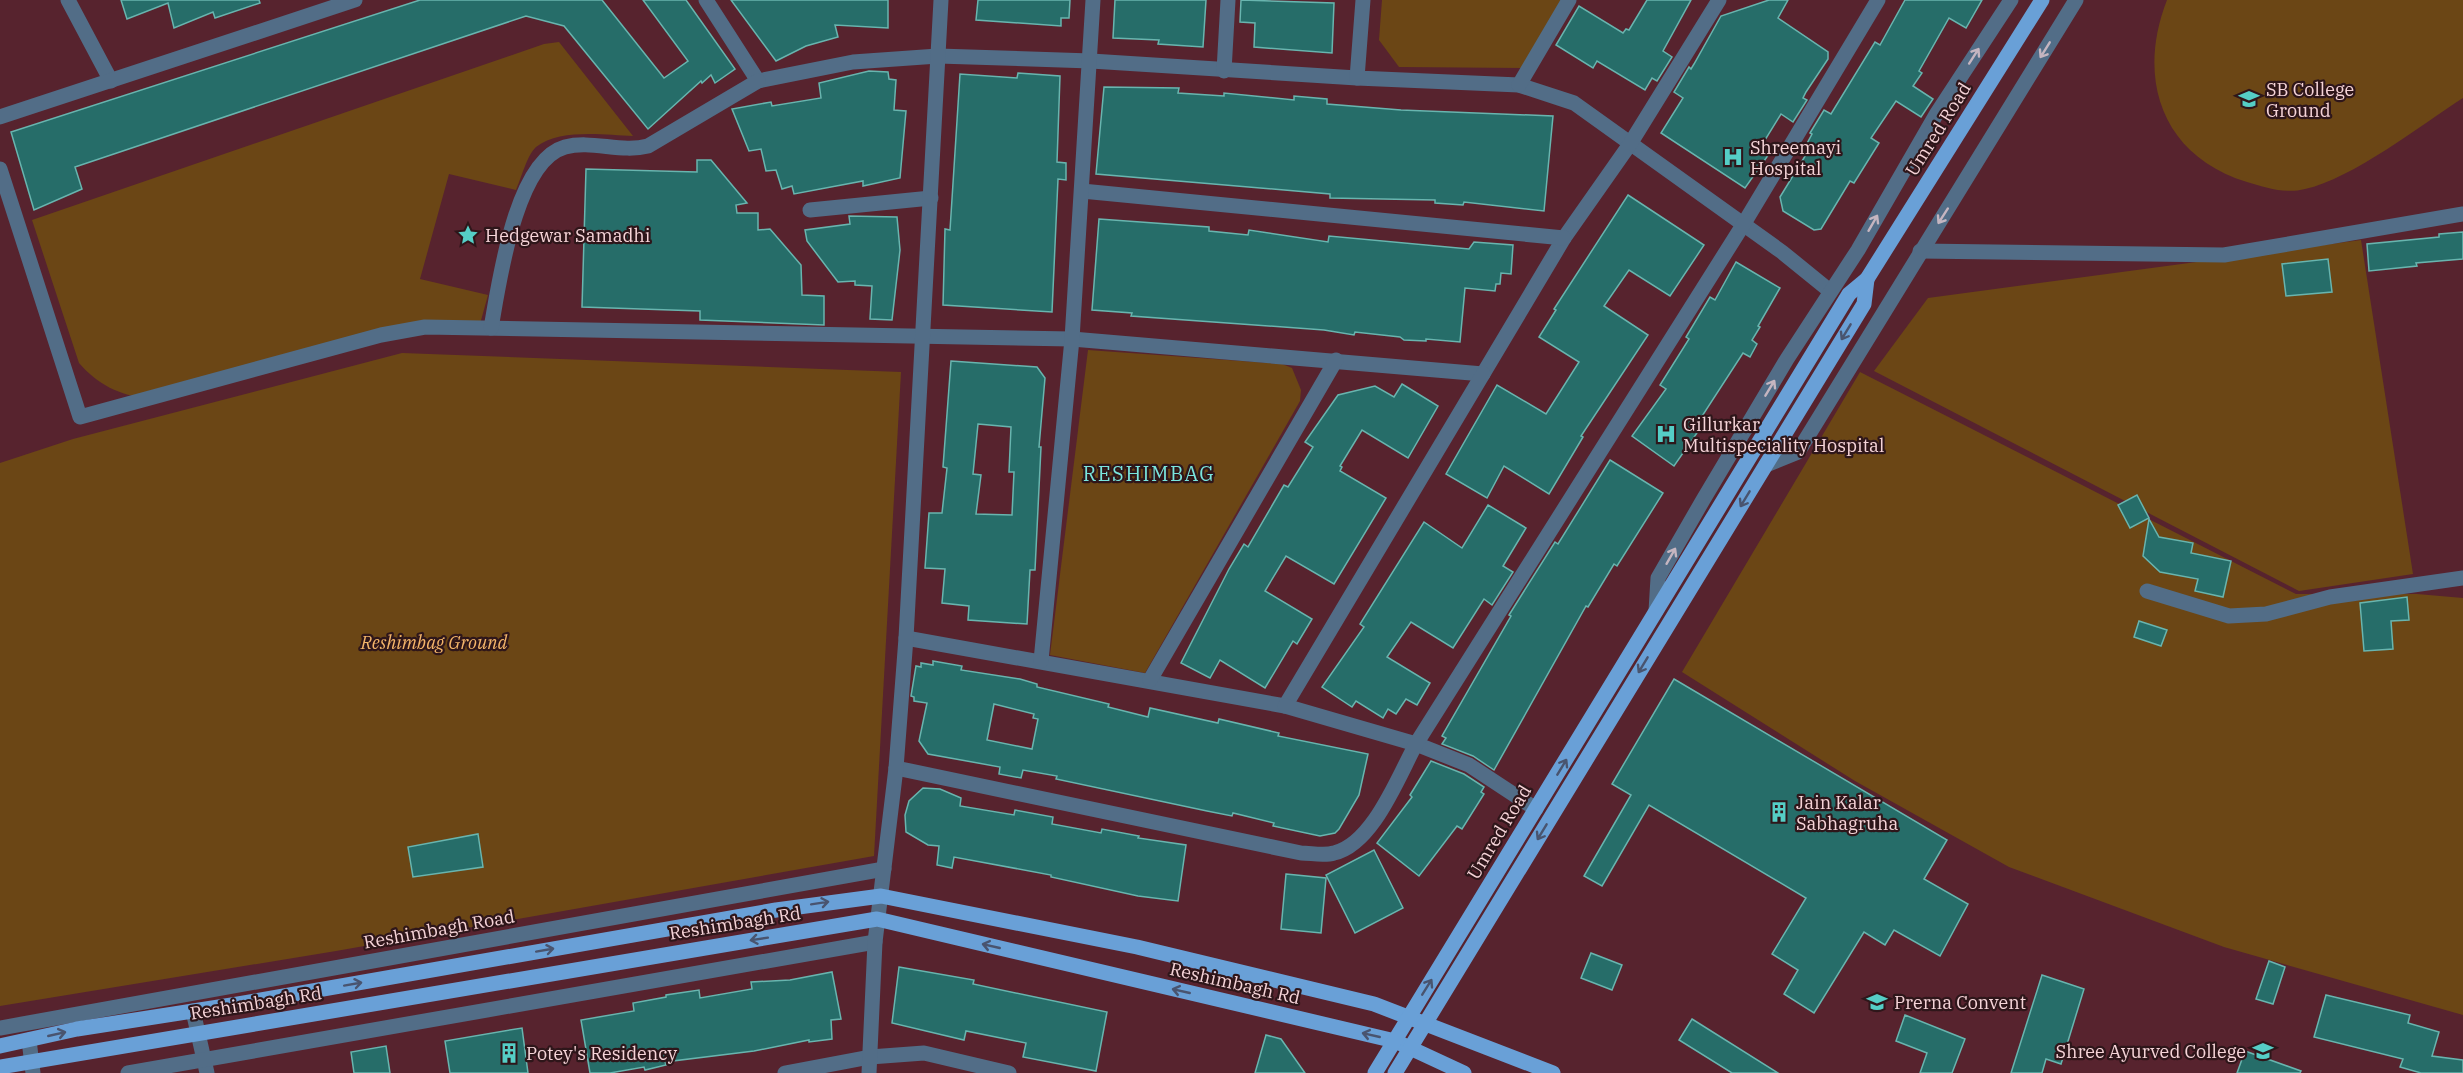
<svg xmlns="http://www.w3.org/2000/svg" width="2463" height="1073" viewBox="0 0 2463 1073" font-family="'IBM Plex Serif',serif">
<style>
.green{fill:#6b4615}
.building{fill:#266d69;stroke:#68b5af;stroke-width:1.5;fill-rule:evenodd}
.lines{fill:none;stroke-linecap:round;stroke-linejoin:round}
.minor{stroke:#526d87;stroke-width:15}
.major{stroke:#69a0d7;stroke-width:15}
.oneway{stroke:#c5b5c0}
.oneway2{stroke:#49546f}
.labels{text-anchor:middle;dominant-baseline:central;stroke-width:4.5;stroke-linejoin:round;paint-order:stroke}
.poi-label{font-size:18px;fill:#f6d4d8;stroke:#2e161a;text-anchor:start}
.street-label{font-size:18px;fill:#f6d4d8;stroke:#2e161a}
.park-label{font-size:18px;font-style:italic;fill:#f4b56a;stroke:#2e161a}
.neighbourhood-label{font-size:20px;letter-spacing:1.5px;fill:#7ae5dd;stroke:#2e161a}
</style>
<rect width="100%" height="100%" fill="#57232e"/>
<g class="green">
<polygon points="1382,0 1562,0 1523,68 1399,67 1379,40"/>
<path d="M 2167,0 L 2463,0 L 2463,98 C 2421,125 2352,179 2305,189 C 2286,194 2266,188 2247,182 C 2162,156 2136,79 2167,0 Z"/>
<path d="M 559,42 L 633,136 C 605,135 560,128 536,147 C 527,155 521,179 516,190 L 449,174 L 420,279 L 488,295 L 480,324 L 435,323 L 148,398 C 120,396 97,384 79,363 L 32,220 L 544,44 Z"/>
<polygon points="2361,240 2413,574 2299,591 1874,371 1928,298"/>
<polygon points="1088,350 1282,364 1292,368 1301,390 1300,401 1145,673 1050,655"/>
<polygon points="402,353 901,372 874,856 336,951 0,1006 0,463 73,439"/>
<polygon points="1860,372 2296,594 2417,594 2463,598 2463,1015 2224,947 2009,867 1855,781 1682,672"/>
</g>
<g class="building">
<polygon points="121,0 259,0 260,3 215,18 213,12 174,28 168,3 127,19"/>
<polygon points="420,0 602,0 664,78 688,61 643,0 686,0 735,69 715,83 711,75 702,83 701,81 648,129 564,26 526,16 75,167 82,189 34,210 11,132"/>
<polygon points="731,0 888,0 888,28 835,25 838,37 806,46 776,61"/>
<polygon points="978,0 1070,0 1069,18 1061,18 1061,26 976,20"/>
<polygon points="1115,0 1206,0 1203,47 1158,44 1159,40 1113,38"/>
<polygon points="1241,0 1334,3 1332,53 1254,47 1255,23 1240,22"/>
<polygon points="1647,0 1691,0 1663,51 1672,57 1657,81 1652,78 1645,90 1597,61 1593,68 1556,45 1579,6 1623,33 1626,29 1629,30"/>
<polygon points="1769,0 1788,0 1778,18 1828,52 1828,59 1806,92 1803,98 1807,100 1793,122 1781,114 1760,148 1769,154 1745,188 1661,133 1683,98 1674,92 1689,67 1691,69 1694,64 1721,16"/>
<polygon points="1905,0 1982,0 1966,28 1949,18 1919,71 1922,73 1913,86 1933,99 1921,117 1896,101 1871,138 1879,143 1854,183 1850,181 1821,229 1814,230 1783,211 1780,197 1807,153 1803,151 1812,134 1810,133 1824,110 1831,114 1875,42 1880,45"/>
<polygon points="869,71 888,72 889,79 896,80 894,110 906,111 900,178 863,186 863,181 794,194 792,186 782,189 776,170 766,171 761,149 749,151 732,109 771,102 772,106 821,98 819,83"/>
<polygon points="1018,73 1060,76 1057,162 1066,163 1066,180 1058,179 1052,312 943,305 945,229 950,230 960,74 1017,78"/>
<polygon points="1104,87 1179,88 1178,93 1224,96 1224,93 1294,100 1294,96 1327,99 1327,104 1401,110 1553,116 1544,211 1464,202 1463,205 1435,203 1435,200 1330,198 1330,194 1096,174"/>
<polygon points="697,160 711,160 747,203 736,205 737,213 758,213 758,230 770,229 801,265 802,295 824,296 824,325 700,320 700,311 582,307 586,169 697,172"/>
<polygon points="1628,195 1704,245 1670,296 1629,270 1604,306 1648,335 1581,436 1583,437 1549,494 1504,466 1487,498 1446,474 1497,385 1546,414 1579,362 1539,337 1556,310 1554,309"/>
<polygon points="849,216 897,217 900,250 892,320 870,319 872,286 855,285 855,281 838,282 807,241 805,230 850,224"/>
<polygon points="1099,219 1209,227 1209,231 1248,235 1249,230 1328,242 1329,236 1469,249 1474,242 1513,245 1511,274 1501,273 1500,284 1496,284 1495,291 1465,288 1460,342 1426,339 1426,341 1404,340 1400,337 1355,332 1354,335 1324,330 1131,316 1132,313 1092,310"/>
<polygon points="2463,232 2463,259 2416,263 2417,266 2369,271 2367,244 2439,237 2439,234"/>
<polygon points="2328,259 2332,292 2286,296 2282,264"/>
<polygon points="1736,262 1780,288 1758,326 1760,327 1752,340 1757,344 1750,357 1743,353 1693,430 1697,433 1674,466 1632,436 1666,389 1660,385 1689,339 1686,337 1710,297 1715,300"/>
<path d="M 951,361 L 1037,367 L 1045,378 L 1039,447 L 1041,447 L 1035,570 L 1030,570 L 1027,624 L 968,620 L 969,606 L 942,603 L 945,569 L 925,568 L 929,513 L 942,513 L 947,468 L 943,467 ZM 978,424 L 1011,427 L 1009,472 L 1014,472 L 1012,515 L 976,514 L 981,475 L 973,474 Z"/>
<polygon points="1402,384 1438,406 1408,458 1362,430 1340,466 1342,467 1340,471 1386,498 1334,584 1286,556 1265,591 1312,619 1297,644 1293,641 1265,688 1220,660 1210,678 1181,663 1229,569 1244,544 1248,547 1284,485 1288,487 1313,447 1305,442 1338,395 1375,386 1394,397"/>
<polygon points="1610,460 1663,493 1617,566 1614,564 1588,607 1586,606 1494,770 1473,756 1442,744 1446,738 1442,736 1511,616 1509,615 1555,542 1558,544"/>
<polygon points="2137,495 2149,518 2130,528 2118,505"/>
<polygon points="1488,505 1526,528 1503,566 1513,572 1492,605 1484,599 1453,648 1411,622 1387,657 1430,683 1417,705 1406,699 1396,714 1388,709 1383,718 1356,701 1352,707 1322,687 1364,627 1360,624 1424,522 1462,548"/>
<polygon points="2149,519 2159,537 2193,543 2191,553 2231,561 2223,597 2195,591 2198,579 2160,572 2143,556"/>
<polygon points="2407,597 2409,620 2391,621 2393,649 2364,651 2360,603"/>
<polygon points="2139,621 2167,630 2161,646 2134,637"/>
<path d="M 933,661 L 962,666 L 961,670 L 1020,679 L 1037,684 L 1037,687 L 1109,704 L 1108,707 L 1148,717 L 1150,708 L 1218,723 L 1219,719 L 1279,733 L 1278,736 L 1368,754 L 1359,795 L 1339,829 L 1335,833 L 1320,836 L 1273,826 L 1274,823 L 1233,813 L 1232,816 L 1207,811 L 1056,779 L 1057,776 L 1023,770 L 1021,778 L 999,774 L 1000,767 L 928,754 L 919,741 L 927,703 L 914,701 L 914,697 L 911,696 L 916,666 L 921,667 L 921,663 L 933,665 ZM 994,704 L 1034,714 L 1033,718 L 1038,719 L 1032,749 L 987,740 Z"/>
<polygon points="1674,679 1947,840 1924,879 1968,904 1940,956 1894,930 1885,945 1864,932 1814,1013 1784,994 1798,970 1772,954 1806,898 1649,805 1602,886 1584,876 1631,795 1612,784"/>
<polygon points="1431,761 1464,774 1484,787 1481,792 1484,794 1462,829 1457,826 1419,876 1377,843 1412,797 1410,795"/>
<polygon points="923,788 940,789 961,798 960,806 1014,815 1015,810 1053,817 1052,824 1101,833 1102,829 1139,836 1138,838 1186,845 1178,901 1138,896 1051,877 1051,875 954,857 952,868 937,865 939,846 928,845 906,832 905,815 909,801"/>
<polygon points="478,834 483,867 413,877 408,847"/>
<polygon points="1374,850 1403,908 1355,933 1326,875"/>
<polygon points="1286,874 1326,878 1321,933 1281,929"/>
<polygon points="1591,953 1622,965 1612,990 1581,978"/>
<polygon points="2269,961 2285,967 2273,1004 2256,999"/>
<polygon points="899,967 974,980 973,984 1107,1012 1096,1071 1023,1057 1026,1043 966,1031 964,1040 892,1023"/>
<polygon points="832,972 841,1019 831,1020 832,1039 809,1042 809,1040 754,1051 665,1062 666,1065 645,1070 644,1067 610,1073 590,1073 581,1020 634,1011 633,1003 666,997 666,995 699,990 700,998 752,989 751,982 790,980"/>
<polygon points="2042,975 2084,989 2061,1064 2046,1059 2042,1073 2011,1073"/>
<polygon points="2326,995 2410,1015 2408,1023 2439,1032 2432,1056 2463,1060 2463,1073 2421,1073 2400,1067 2403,1059 2314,1037"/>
<polygon points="1905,1015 1965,1039 1952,1073 1920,1073 1927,1053 1896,1041"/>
<polygon points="1692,1019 1778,1073 1732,1073 1679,1040"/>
<polygon points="522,1028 528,1073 450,1073 445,1041"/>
<polygon points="1266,1035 1281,1039 1305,1073 1255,1073"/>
<polygon points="386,1046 390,1073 354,1073 351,1052"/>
<polygon points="2245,1051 2301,1071 2300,1073 2237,1073"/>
</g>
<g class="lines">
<g class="minor">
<polyline points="68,0 111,81"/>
<polyline points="706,0 758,81 853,62 938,56 1091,61 1357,78"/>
<polyline points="1363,0 1357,78 1519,85 1574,103 1782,252 1830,291"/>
<polyline points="1224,71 1228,0"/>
<polyline points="1519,85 1569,0"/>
<polyline points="0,117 355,0"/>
<polyline points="0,169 80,417 381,335 425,327 1072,339 1483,374 1564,238 1630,144 1719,0"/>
<polyline points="1082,191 1564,238"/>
<polyline points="810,210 931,198"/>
<polyline points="1920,251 2224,255 2463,214"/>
<path d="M 491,328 C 499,284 515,161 565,147 C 592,140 621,153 648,146 L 758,81"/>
<polyline points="1766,465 1798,452 2076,0"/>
<polyline points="2147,591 2229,616 2266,614 2330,597 2463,578"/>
<polyline points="1656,611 1658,578 1703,500 1787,359 1858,250 1937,113 2011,0"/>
<polyline points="906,638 1285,706 1483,374"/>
<polyline points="1041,661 1072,339 1093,0"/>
<polyline points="1150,680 1336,360"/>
<polyline points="1285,706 1416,744 1469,765 1536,809"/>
<path d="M 896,768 L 1301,853 C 1311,853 1324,856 1334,853 C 1373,844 1398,777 1416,744 L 1743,225 L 1878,0"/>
<polyline points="193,1011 207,1073"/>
<polyline points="0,1028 884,869"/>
<polyline points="29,1040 33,1073"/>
<polyline points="128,1073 875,942"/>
<polyline points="785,1073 870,1057 924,1053 1009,1073"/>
<polyline points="869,1073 875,942 896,768 906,638 941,0"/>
</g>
<g class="major">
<polyline points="0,1046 77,1029 238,1004 776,910 881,896 1137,947 1374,1004 1553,1073"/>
<polyline points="0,1067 877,919 1395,1041 1464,1073"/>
<polyline points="1375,1073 1849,294 1867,279 2042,0"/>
<polyline points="1395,1073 1864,304 1867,279"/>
</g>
</g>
<defs><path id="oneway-shaft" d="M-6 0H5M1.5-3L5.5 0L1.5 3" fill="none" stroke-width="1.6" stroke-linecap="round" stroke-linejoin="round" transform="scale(1.5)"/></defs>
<g class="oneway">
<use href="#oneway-shaft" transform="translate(2045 50) rotate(122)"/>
<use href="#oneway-shaft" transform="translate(1974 56) rotate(-57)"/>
<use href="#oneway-shaft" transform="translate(1943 216) rotate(123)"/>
<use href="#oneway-shaft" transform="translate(1873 223) rotate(-60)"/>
<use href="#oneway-shaft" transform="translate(1770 388) rotate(-59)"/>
<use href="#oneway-shaft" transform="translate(1671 556) rotate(-60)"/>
</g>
<g class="oneway2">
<use href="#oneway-shaft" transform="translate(1846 332) rotate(121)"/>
<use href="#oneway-shaft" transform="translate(1745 499) rotate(121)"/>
<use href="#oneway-shaft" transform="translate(1643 665) rotate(121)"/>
<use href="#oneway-shaft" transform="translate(1562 767) rotate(-59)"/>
<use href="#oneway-shaft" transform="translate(1542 832) rotate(121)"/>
<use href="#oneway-shaft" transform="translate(820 903) rotate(-9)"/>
<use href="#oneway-shaft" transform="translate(759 939) rotate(171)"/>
<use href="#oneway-shaft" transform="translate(991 946) rotate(-167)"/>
<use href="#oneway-shaft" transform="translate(545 950) rotate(-10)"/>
<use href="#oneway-shaft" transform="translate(353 984) rotate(-10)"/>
<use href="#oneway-shaft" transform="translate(1427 987) rotate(-58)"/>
<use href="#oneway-shaft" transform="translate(1181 991) rotate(-167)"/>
<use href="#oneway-shaft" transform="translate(57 1034) rotate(-13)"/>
<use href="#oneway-shaft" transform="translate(1371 1035) rotate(-167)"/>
</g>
<defs>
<g id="university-bare" transform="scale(1.62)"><path d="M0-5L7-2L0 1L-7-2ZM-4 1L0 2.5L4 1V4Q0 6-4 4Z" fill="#55cec6" stroke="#2e161a" stroke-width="2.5" paint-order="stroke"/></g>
<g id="hospital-bare" transform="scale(1.62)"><path d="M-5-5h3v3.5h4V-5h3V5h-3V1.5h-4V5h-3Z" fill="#55cec6" stroke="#2e161a" stroke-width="2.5" paint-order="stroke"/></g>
<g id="sight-bare" transform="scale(1.62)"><path d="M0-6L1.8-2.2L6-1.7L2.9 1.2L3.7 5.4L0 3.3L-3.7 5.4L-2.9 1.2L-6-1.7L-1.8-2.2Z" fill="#55cec6" stroke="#2e161a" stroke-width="2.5" paint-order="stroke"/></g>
<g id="building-bare" transform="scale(1.62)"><path d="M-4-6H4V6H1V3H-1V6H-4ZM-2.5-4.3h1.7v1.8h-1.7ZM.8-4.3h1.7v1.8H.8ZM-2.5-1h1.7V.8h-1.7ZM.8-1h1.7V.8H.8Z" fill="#55cec6" stroke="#2e161a" stroke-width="2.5" paint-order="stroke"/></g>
<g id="school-bare" transform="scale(1.62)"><path d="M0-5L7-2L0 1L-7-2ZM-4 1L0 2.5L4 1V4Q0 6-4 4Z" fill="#55cec6" stroke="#2e161a" stroke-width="2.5" paint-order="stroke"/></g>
</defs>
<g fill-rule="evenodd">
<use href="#university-bare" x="2249" y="99"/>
<use href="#hospital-bare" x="1733" y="157"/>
<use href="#sight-bare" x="468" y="235"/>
<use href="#hospital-bare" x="1666" y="434"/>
<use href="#building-bare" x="1779" y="812"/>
<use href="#school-bare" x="1877" y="1002"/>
<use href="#university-bare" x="2263" y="1051"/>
<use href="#building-bare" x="509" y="1053"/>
</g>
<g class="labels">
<g class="poi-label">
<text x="2266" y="89">SB College<tspan x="2266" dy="21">Ground</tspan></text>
<text x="1750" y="147">Shreemayi<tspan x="1750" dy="21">Hospital</tspan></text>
<text x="485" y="235">Hedgewar Samadhi</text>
<text x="1683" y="424">Gillurkar<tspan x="1683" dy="21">Multispeciality Hospital</tspan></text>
<text x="1796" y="802">Jain Kalar<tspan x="1796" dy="21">Sabhagruha</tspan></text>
<text x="1894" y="1002">Prerna Convent</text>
<text x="2246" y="1051" text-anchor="end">Shree Ayurved College</text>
<text x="526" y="1053">Potey's Residency</text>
</g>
<g class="street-label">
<text transform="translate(1938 129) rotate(-58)">Umred Road</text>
<text transform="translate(1499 832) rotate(-59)">Umred Road</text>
<text transform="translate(735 923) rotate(-9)">Reshimbagh Rd</text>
<text transform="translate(439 929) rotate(-10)">Reshimbagh Road</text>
<text transform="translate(1235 983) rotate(13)">Reshimbagh Rd</text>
<text transform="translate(256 1003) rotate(-9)">Reshimbagh Rd</text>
</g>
<g class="park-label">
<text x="434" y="642">Reshimbag Ground</text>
</g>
<g class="neighbourhood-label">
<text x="1149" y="473">RESHIMBAG</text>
</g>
</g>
</svg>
